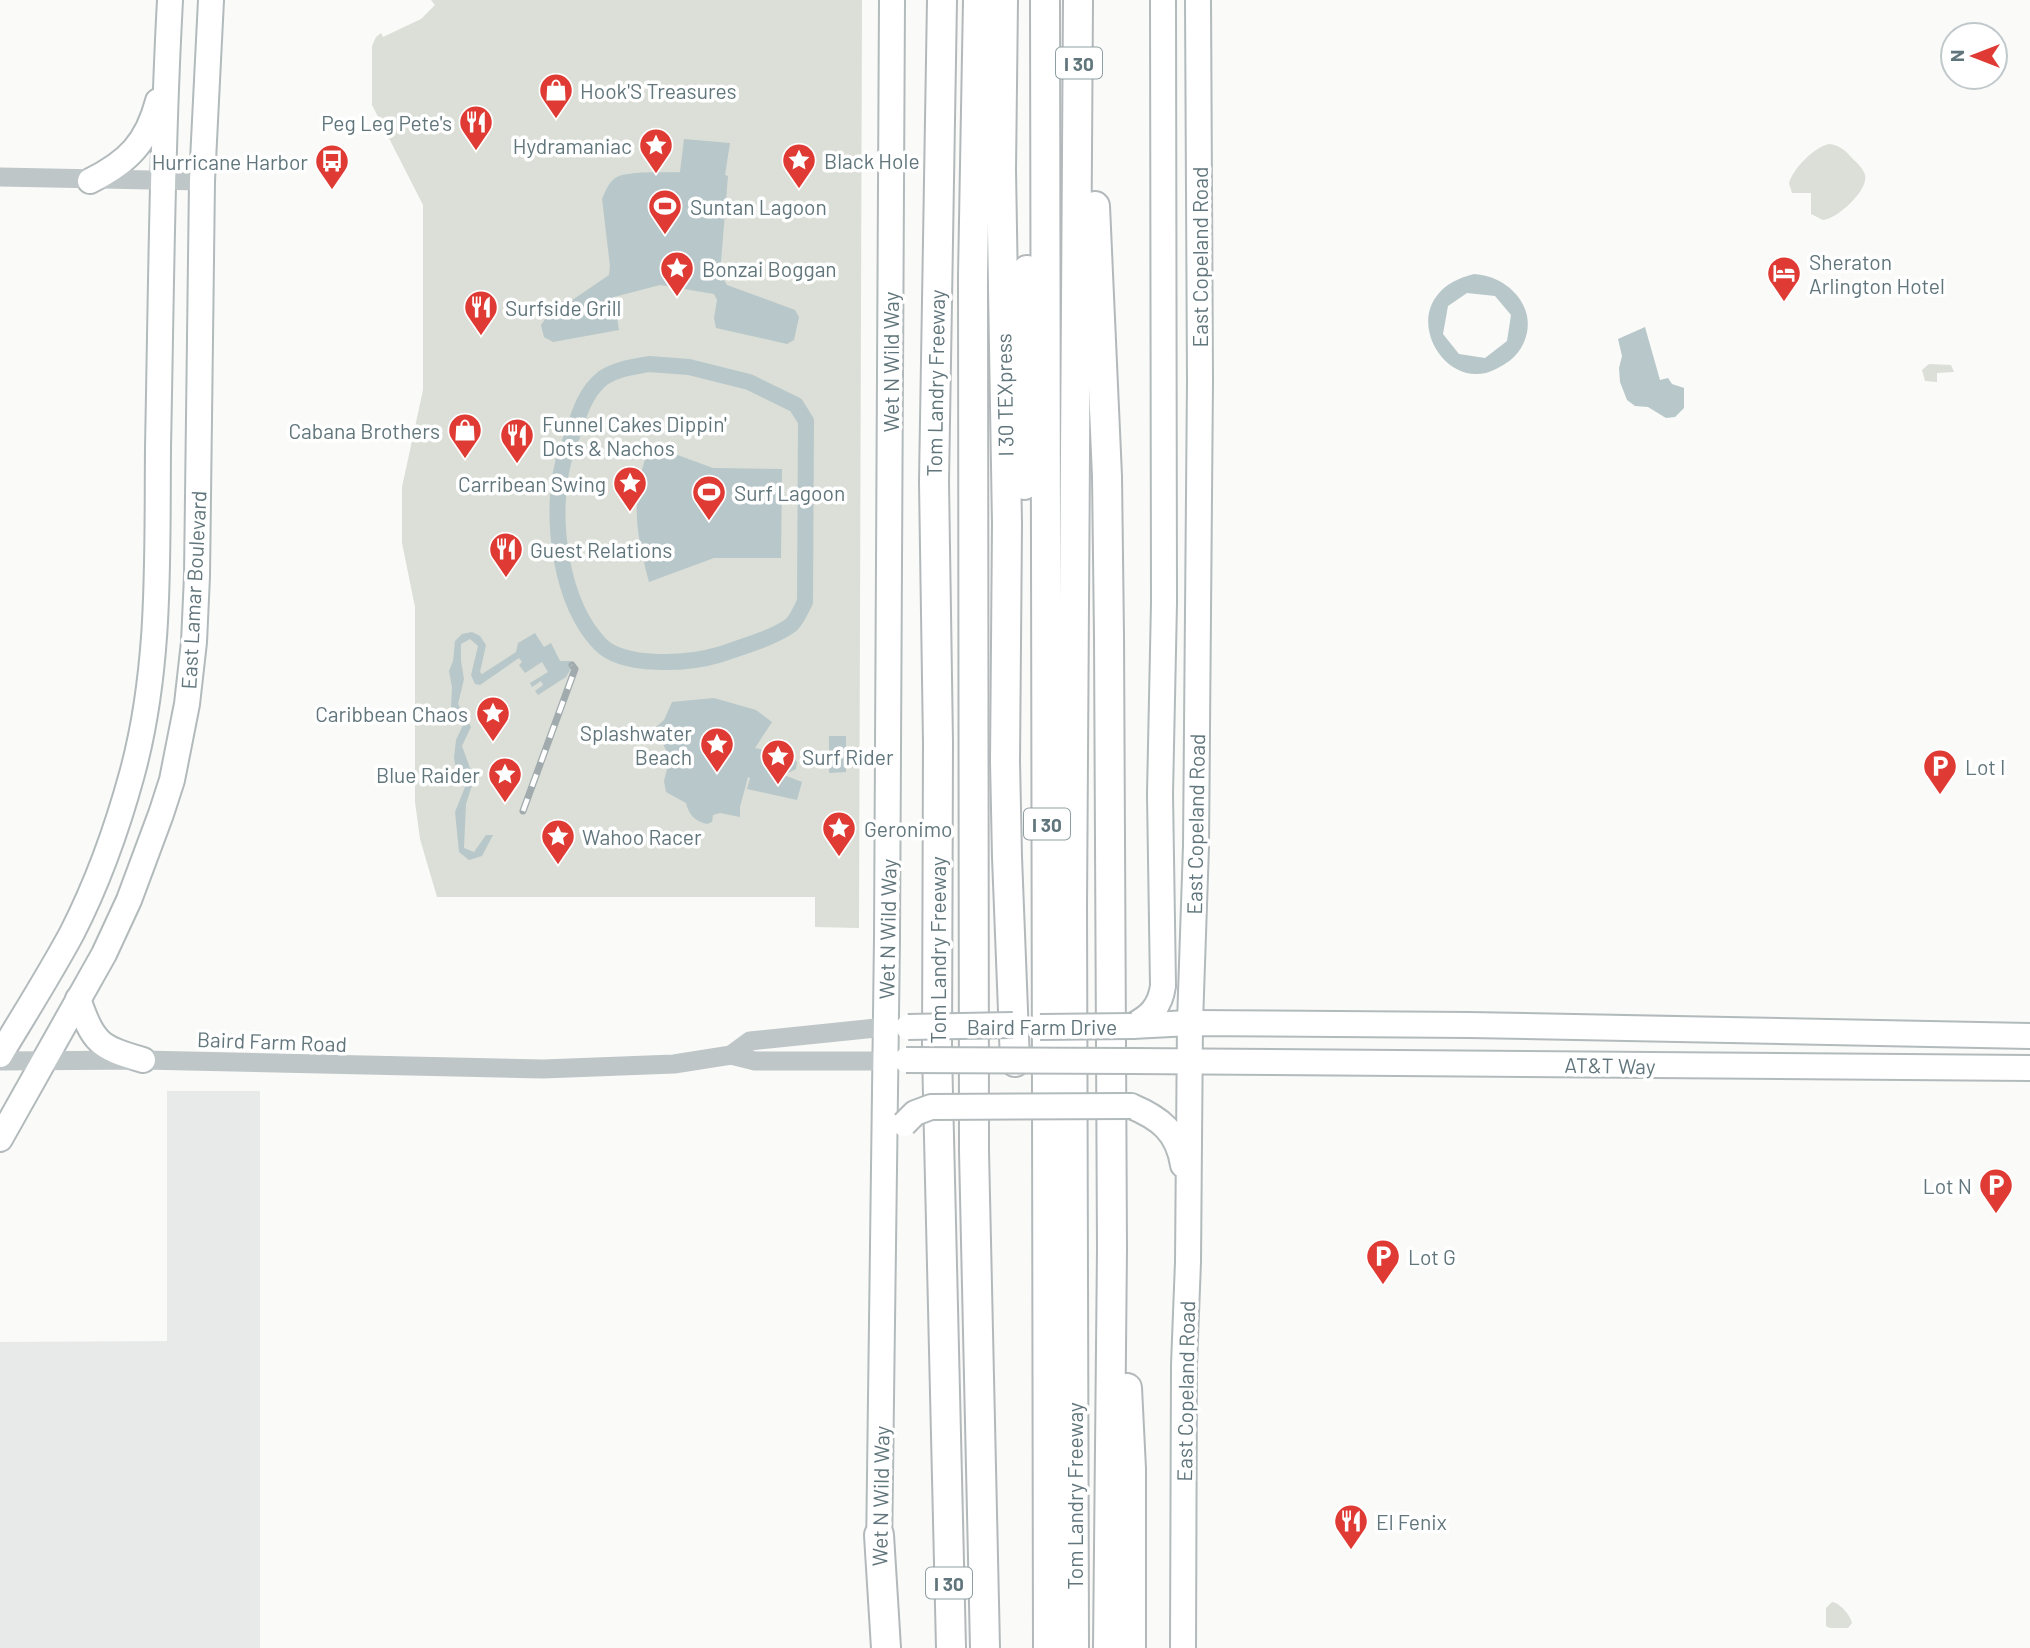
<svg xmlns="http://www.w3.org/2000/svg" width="2030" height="1648" viewBox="0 0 2030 1648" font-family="Barlow,sans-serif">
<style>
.built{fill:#e8eae9}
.green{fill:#dbdfd7}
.water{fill:#b8c7c9;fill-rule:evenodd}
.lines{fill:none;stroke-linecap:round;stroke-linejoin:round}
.canal{stroke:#b8c7c9;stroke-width:16}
.major-casing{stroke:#b3babc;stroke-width:28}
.highway-casing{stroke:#b3b9bb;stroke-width:32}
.minor{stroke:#bfc6c8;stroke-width:19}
.major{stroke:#fff;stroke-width:24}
.highway{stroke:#fff;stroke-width:28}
.rail-casing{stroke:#a1abae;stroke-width:7}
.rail{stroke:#fff;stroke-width:4.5;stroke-dasharray:13;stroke-linecap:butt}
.major-bridge-casing{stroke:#b3babc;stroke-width:28;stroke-linecap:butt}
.major-bridge{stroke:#fff;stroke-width:24}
.labels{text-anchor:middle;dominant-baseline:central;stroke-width:7;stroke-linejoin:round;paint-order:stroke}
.shield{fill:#fff;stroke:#909fa3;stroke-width:2}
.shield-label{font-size:19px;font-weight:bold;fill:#61767c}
.poi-label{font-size:21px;fill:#61767c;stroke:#fff;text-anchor:start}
.street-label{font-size:21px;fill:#61767c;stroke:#fff}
</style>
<rect width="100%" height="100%" fill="#fafaf8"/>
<polygon class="built" points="167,1091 260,1091 260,1648 0,1648 0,1342 167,1341"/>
<g class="green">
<polygon points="431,0 862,0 859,928 815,927 815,897 437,897 420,839 415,802 415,607 402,543 402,487 423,390 423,205 372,105 372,46 376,37 381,33 383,37 421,19 435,5"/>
<path d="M 1829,144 C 1839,145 1845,150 1852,158 C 1857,163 1863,168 1865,175 C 1869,190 1837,219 1823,220 L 1811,214 L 1811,193 L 1792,193 L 1789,183 C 1793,169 1814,147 1829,144 Z"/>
<polygon points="1929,364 1951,365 1954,372 1937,373 1937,382 1925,381 1922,370"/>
<path d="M 1832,1602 C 1840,1603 1850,1615 1852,1623 L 1848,1628 L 1830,1628 L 1826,1626 L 1826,1608 Z"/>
</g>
<g class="water">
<path d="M 684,139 L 730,143 L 725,175 L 728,176 L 720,274 L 727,285 L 795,310 L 799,317 L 794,340 L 787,344 L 716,328 L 714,318 L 717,300 L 714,294 L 660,285 L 614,297 L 619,330 L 553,342 L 544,337 L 541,325 L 546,318 L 609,275 L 610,266 L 602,199 C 605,192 608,184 614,179 C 624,170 665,173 680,172 Z"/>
<path d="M 1474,274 C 1511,276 1542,312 1521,348 C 1515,358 1506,364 1496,369 C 1441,398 1387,295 1474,274 ZM 1467,293 L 1495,296 L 1511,315 L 1507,341 L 1485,358 L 1459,354 L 1443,334 L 1448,306 Z"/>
<polygon points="1645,327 1660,380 1668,378 1672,384 1684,388 1684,408 1675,417 1666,418 1648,407 1635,406 1627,400 1620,382 1619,368 1622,356 1618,339"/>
<path d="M 650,445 L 713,468 L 782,469 L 781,558 L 714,558 L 649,582 C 635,529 630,498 650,445 Z"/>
<polygon points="472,632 480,636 486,645 480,672 482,674 516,652 518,643 535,633 544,647 551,643 560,661 570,661 573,665 566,677 538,695 535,691 543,685 541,681 532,687 530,683 548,672 542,662 525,673 519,665 522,662 519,658 480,685 475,684 471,675 478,646 470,639 461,644 461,661 464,679 458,704 471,727 462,746 474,779 466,804 464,848 474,852 486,835 493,835 482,856 469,860 459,852 455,812 467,782 456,769 454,758 456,740 463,725 451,708 452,687 449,671 453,661 455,641 462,634"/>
<path d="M 714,698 L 756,710 L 772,722 L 755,748 L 791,756 L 797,762 L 796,769 L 784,775 L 802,782 L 797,800 L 747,789 L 750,778 L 748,777 L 740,807 L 740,817 L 720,813 L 713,815 L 712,822 L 707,824 C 695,821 689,815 686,803 L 666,792 L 664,781 L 670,758 L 655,728 L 664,720 L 672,702 Z"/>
<polygon points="829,736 846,736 846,772 829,773"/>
</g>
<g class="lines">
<path class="canal" d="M 649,364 L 689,367 L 749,382 L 796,405 L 806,421 L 805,602 C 801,609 797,620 791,625 C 774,638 738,648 718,655 C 688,664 623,668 600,644 C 560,602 550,519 563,463 C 565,453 570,443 573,433 C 579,413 586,391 603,378 C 616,369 633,367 649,364 Z"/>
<g class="major-casing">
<g id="major">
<path d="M 90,181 C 128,162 147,143 158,101"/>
<path d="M 78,999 C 94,1043 98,1047 143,1060"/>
<path d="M 1132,1026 C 1150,1017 1160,1007 1163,986 L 1160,794 L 1164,603 L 1163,0"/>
<polyline points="1132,1026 1190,1023 1469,1025 2030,1036"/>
<path d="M 0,1055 C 24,1015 50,974 72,933 C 98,882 117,829 132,774 C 161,668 157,558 158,448 C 161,299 162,149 170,0"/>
<polyline points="1132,1061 2030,1068"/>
<path d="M 1131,1106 C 1160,1118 1178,1132 1183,1165"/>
<polyline points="0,1139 104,954 129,900 161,814 172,780 187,704 194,642 197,576 202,181 211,0"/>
<polyline points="879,1553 887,938 892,0"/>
<polyline points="1183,1648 1184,1365 1188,1262 1190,1023 1196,846 1200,380 1198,0"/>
</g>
</g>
<g class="highway-casing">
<g id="highway">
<polyline points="942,0 934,482 938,743 937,1052 951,1648"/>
<polyline points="978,0 973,276 974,1151 985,1648"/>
<polyline points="1003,0 1001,170 1007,524 1005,761 1007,857 1015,1062"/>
<polyline points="1045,0 1048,1648"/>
<polyline points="1095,206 1107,476 1109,636 1112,1249 1108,1648"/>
<polyline points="1024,485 1027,270"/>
<polyline points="1127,1388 1131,1469 1131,1648"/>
<polyline points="879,1535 886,1648"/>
<polyline points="1074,1648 1072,907 1078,0"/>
</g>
</g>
<g class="minor">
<polyline points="0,177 202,181"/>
<polyline points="731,1055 750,1041 886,1027"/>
<polyline points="0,1061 143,1060 543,1069 674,1064 731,1055 755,1061 886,1061"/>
</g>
<use href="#major" class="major"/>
<use href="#highway" class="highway"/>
<g class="rail-casing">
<polyline id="rail" points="523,811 575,669 572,665"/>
</g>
<use href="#rail" class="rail"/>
<g class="major-bridge-casing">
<g id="major-bridge">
<polyline points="908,1027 1013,1025"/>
<polyline points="1040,1027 1132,1026"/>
<polyline points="906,1060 1132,1061"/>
<polyline points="904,1124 915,1113 931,1107 1131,1106"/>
</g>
</g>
<use href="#major-bridge" class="major-bridge"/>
</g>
<defs>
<g id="shop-pin" transform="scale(1.75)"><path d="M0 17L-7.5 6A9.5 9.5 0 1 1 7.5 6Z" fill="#df3a33" stroke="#fff"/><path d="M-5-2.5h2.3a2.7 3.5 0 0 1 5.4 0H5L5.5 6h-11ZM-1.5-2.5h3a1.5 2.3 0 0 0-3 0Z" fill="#fff"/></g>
<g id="restaurant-pin" transform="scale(1.75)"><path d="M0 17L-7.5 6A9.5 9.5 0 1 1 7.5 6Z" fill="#df3a33" stroke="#fff"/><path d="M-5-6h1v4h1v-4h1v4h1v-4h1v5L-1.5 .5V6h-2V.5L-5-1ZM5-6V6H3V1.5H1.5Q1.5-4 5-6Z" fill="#fff"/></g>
<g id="sight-pin" transform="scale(1.75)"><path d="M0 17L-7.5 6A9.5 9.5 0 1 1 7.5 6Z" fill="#df3a33" stroke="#fff"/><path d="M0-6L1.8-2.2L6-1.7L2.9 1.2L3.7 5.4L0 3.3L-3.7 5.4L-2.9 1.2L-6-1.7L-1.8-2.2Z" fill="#fff"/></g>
<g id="bus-pin" transform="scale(1.75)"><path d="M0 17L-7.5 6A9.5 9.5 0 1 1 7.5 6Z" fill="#df3a33" stroke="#fff"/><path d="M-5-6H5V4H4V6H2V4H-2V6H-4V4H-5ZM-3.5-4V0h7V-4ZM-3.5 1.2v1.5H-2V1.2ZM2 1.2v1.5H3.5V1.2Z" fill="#fff"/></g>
<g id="stadium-pin" transform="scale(1.75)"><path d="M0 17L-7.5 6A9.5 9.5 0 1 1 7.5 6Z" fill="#df3a33" stroke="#fff"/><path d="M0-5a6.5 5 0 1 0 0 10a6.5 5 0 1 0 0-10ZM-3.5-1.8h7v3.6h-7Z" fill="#fff"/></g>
<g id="hotel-pin" transform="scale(1.75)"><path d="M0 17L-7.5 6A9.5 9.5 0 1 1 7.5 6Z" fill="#df3a33" stroke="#fff"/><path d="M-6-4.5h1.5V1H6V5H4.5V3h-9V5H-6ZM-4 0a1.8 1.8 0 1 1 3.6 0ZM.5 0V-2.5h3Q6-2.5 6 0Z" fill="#fff"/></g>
<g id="parking-pin" transform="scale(1.75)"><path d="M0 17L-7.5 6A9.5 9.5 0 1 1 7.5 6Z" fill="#df3a33" stroke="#fff"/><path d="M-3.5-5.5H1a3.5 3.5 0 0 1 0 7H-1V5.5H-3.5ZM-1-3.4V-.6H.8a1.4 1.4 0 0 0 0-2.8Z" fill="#fff"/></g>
</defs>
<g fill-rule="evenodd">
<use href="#shop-pin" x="556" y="90"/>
<use href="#restaurant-pin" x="476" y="122"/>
<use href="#sight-pin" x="656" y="145"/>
<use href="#sight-pin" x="799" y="160"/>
<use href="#bus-pin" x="332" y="161"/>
<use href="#stadium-pin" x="665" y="206"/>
<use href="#sight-pin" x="677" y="268"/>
<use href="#hotel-pin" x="1784" y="273"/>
<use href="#restaurant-pin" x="481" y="307"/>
<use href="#shop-pin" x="465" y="430"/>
<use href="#restaurant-pin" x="517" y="435"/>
<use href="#sight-pin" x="630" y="483"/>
<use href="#stadium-pin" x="709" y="492"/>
<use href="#restaurant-pin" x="506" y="549"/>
<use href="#sight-pin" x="493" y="713"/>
<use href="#sight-pin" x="717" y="744"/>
<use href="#sight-pin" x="778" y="756"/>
<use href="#parking-pin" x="1940" y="766"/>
<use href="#sight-pin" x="505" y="774"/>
<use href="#sight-pin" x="839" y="828"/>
<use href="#sight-pin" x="558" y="836"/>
<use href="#parking-pin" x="1996" y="1185"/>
<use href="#parking-pin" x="1383" y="1256"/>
<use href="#restaurant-pin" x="1351" y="1521"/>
</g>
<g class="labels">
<g class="shield">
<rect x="1056" y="47.5" width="46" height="31" rx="5"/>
<rect x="1024" y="808.5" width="46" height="31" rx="5"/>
<rect x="926" y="1567.5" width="46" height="31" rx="5"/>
</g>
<g class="shield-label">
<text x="1079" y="63">I 30</text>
<text x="1047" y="824">I 30</text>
<text x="949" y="1583">I 30</text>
</g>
<g class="poi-label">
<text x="580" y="90">Hook'S Treasures</text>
<text x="452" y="122" text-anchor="end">Peg Leg Pete's</text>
<text x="632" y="145" text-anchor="end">Hydramaniac</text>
<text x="824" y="160">Black Hole</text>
<text x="308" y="161" text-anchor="end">Hurricane Harbor</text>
<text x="690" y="206">Suntan Lagoon</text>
<text x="1809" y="261">Sheraton<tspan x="1809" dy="24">Arlington Hotel</tspan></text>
<text x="702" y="268">Bonzai Boggan</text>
<text x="505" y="307">Surfside Grill</text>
<text x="542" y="423">Funnel Cakes Dippin'<tspan x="542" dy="24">Dots &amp; Nachos</tspan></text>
<text x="440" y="430" text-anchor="end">Cabana Brothers</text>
<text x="606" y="483" text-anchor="end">Carribean Swing</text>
<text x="734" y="492">Surf Lagoon</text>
<text x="530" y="549">Guest Relations</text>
<text x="468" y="713" text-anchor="end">Caribbean Chaos</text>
<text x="692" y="732" text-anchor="end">Splashwater<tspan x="692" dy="24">Beach</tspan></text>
<text x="802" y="756">Surf Rider</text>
<text x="1965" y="766">Lot I</text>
<text x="480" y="774" text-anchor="end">Blue Raider</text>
<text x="864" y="828">Geronimo</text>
<text x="582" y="836">Wahoo Racer</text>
<text x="1972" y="1185" text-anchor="end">Lot N</text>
<text x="1408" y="1256">Lot G</text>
<text x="1376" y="1521">El Fenix</text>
</g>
<g class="street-label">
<text transform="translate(1199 257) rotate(-90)">East Copeland Road</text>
<text transform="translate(890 362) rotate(-90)">Wet N Wild Way</text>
<text transform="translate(935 383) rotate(-89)">Tom Landry Freeway</text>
<text transform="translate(1004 395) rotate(-91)">I 30 TEXpress</text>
<text transform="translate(193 590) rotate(-87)">East Lamar Boulevard</text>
<text transform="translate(1195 824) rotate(-89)">East Copeland Road</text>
<text transform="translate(887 929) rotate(-89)">Wet N Wild Way</text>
<text transform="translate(937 950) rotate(-90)">Tom Landry Freeway</text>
<text x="1042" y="1026">Baird Farm Drive</text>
<text transform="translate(272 1041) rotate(2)">Baird Farm Road</text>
<text transform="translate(1610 1065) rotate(1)">AT&amp;T Way</text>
<text transform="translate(1185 1391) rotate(-89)">East Copeland Road</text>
<text transform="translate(880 1496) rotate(-89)">Wet N Wild Way</text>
<text transform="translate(1074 1496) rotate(-90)">Tom Landry Freeway</text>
</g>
</g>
<g transform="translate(1974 56) rotate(270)"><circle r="33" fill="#ffffff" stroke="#c0c8cb" stroke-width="2"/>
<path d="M0-5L12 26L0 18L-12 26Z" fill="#df3a33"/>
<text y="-10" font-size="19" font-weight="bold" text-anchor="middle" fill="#61767c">N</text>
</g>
</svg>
